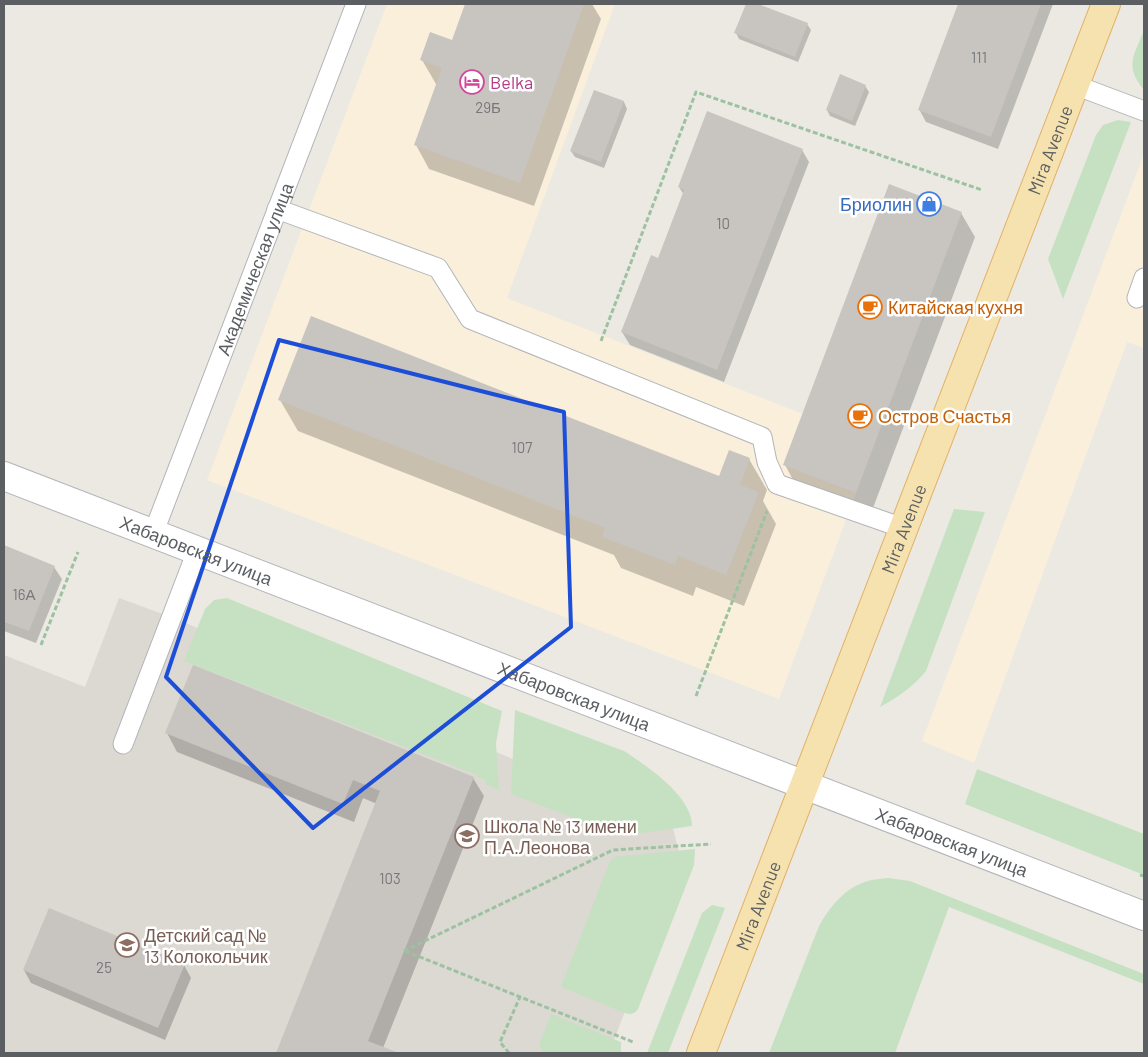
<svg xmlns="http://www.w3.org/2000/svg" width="1148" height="1057" viewBox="0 0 1148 1057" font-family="Barlow,sans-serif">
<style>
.commercial{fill:#faefdb}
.education{fill:#dcd8d2}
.green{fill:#c6e1c2}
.shadow{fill:#0003}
.building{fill:#c8c4c0}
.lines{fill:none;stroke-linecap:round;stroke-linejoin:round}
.service-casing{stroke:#b1b4b7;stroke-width:21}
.tertiary-casing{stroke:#b1b4b7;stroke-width:30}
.primary-casing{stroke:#e2b167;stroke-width:30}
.path{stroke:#9cc2a2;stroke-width:3;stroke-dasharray:5 2.5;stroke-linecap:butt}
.service{stroke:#fff;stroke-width:19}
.tertiary{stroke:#fff;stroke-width:28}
.primary{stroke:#f6e2af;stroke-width:28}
.marked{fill:none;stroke:#1d4ed8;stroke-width:4;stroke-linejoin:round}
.labels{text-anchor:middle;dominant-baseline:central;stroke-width:5;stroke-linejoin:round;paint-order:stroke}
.number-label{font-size:15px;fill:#76787a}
.hotel-label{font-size:18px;fill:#b23c85;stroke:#fff;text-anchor:start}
.street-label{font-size:18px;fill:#5b5f62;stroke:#fff}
.shop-label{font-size:18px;fill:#366cbe;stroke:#fff;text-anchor:end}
.food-label{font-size:18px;fill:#c56008;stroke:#fff;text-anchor:start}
.education-label{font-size:18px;fill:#785e54;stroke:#fff;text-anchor:start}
</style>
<rect width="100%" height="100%" fill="#ece9e3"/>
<g class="commercial">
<polygon points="387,4 615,4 507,298 803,414 784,465 856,493 779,699 207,480"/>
<polygon points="1144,154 1144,348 1127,342 974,763 922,741"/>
</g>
<polygon class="education" points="119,598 171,617 672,825 682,863 609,1053 4,1053 4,655 85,687"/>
<g class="green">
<path d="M 1144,30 L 1144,90 C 1124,66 1134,56 1144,30 Z"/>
<polygon points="1118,120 1131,122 1063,299 1048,259 1096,135 1103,125"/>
<path d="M 954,509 L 985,512 L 926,671 C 913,687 898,697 880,707 Z"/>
<polygon points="227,598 502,711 496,743 499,790 485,784 486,780 477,777 477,775 184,661 205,609 214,600"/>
<path d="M 515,710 L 624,751 C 647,766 692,796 692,826 L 621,836 L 511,794 Z"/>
<polygon points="977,769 1144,834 1144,875 965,804"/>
<path d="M 695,849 L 694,865 L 638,1009 C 634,1014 631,1015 625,1013 L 561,987 L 610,861 L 614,857 Z"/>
<path d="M 888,878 L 910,881 L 1144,974 L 1144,984 L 949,907 L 895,1053 L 769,1053 L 819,926 C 830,907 845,887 868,881 C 874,879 881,879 888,878 Z"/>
<polygon points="712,905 725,908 668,1053 647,1053 702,913"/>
<polygon points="551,1014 621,1042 621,1053 544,1053 539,1045"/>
</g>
<g class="shadow">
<polygon points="466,4 592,4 601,19 534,206 429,169 416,145 437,85 436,84 422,60 453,42"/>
<polygon points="747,4 755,4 807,24 811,30 798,62 739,39 736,33"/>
<polygon points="959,4 1053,4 998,149 926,122 919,109"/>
<polygon points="865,86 869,92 855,126 830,116 827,110"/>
<polygon points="595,91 624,102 627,109 604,168 575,157 571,151"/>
<polygon points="802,150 809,162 724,382 630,345 622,332 659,260 684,195 679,187"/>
<polygon points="961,213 975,237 870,516 798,489 785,465"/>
<polygon points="280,400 719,477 749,459 767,490 763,501 776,524 744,606 696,587 693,596 621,568 614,555 298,431"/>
<polygon points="4,547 54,567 62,579 36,643 4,631"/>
<polygon points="167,733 473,778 484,796 383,1048 396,1053 277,1053 377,804 363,798 354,822 177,752"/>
<polygon points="184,965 191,978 165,1040 31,983 24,970"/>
</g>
<g class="building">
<polygon points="465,4 584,4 520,183 414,145 442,68 420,60 430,32 452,40"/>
<polygon points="746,4 758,4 808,23 795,57 734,33"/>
<polygon points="958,4 1041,4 991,137 918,110"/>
<polygon points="840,74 866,85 852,121 826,110"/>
<polygon points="594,90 624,101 601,162 570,151"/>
<polygon points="707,111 803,149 717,370 621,332 651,255 658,258 684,190 678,187"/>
<polygon points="889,184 962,212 856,493 783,465"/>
<polygon points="311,316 719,476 729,450 750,458 740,485 759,492 726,575 678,556 675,565 602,537 605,528 278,400"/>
<polygon points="4,545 55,566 29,631 4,622"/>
<polygon points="193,665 474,777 368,1041 399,1053 276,1053 380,791 353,780 343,804 165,733"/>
<polygon points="49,908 185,964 158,1028 23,970"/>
</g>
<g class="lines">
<g class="service-casing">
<g id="service">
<polyline points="1075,85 1144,111"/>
<polyline points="277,209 438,268 470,319 762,437 767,462 777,484 903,528"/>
<polyline points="1137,298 1144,278"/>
<path id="s1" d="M 153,534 L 356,4"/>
<polyline points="123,744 197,551"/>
</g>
</g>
<g class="tertiary-casing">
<g id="tertiary">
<path id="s2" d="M 4,476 L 1144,916"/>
</g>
</g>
<g class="primary-casing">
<g id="primary">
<path id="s3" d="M 701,1053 L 1106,4"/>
</g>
</g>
<g class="path">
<polyline points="601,341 696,92 982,190"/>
<polyline points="41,645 78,552"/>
<polyline points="696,696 767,511"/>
<polyline points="1140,875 1144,876"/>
<polyline points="404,951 613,850 711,844"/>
<polyline points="405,951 633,1042"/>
<polyline points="509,1053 500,1042 520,997"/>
</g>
<use href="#service" class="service"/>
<use href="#tertiary" class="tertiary"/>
<use href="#primary" class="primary"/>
</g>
<path class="marked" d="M 279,340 L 564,412 L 571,627 L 313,828 L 166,677 Z"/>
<defs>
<g id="hotel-ring" transform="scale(1.25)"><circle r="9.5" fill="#fff" stroke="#d1479c" stroke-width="1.5"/><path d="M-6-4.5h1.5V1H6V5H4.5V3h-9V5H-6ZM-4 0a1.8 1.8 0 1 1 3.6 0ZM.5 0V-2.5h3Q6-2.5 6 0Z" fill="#d1479c"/></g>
<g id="shop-ring" transform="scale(1.25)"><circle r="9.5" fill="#fff" stroke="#3f7fe0" stroke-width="1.5"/><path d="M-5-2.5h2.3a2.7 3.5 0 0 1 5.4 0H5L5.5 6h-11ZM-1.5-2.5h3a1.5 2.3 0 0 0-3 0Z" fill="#3f7fe0"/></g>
<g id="cafe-ring" transform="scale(1.25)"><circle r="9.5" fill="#fff" stroke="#e8710a" stroke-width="1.5"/><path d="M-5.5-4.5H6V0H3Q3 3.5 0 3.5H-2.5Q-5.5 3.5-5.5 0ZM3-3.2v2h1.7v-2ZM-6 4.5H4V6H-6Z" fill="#e8710a"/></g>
<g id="school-ring" transform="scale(1.25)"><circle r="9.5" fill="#fff" stroke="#8d6e63" stroke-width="1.5"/><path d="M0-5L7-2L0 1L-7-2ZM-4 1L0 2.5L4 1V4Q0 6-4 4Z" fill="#8d6e63"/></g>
</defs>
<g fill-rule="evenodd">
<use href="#hotel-ring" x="472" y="82"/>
<use href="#shop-ring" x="929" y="204"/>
<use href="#cafe-ring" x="870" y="307"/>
<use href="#cafe-ring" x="860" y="416"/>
<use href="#school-ring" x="467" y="836"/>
<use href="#school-ring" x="127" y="945"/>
</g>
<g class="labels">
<g class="number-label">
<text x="979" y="57">111</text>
<text x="488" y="107">29Б</text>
<text x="723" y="223">10</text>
<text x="522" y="447">107</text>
<text x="24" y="594">16А</text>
<text x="390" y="878">103</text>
<text x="104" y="967">25</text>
</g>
<g class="hotel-label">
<text x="490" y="82">Belka</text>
</g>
<g class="street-label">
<text stroke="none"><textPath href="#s3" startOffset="968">Mira Avenue</textPath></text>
<text stroke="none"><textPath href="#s1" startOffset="284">Академическая улица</textPath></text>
<text stroke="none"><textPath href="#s3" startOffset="562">Mira Avenue</textPath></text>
<text stroke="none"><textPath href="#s2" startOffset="206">Хабаровская улица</textPath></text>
<text stroke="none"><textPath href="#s2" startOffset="611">Хабаровская улица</textPath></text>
<text stroke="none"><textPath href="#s2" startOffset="1016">Хабаровская улица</textPath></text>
<text stroke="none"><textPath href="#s3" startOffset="158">Mira Avenue</textPath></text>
</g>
<g class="shop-label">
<text x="912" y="204">Бриолин</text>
</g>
<g class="food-label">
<text x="888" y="307">Китайская кухня</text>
<text x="878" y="416">Остров Счастья</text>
</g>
<g class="education-label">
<text x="484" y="826">Школа № 13 имени<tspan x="484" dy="21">П.А.Леонова</tspan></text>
<text x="144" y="935">Детский сад №<tspan x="144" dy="21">13 Колокольчик</tspan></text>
</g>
</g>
<rect width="1148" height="1057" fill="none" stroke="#5b5f62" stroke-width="10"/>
</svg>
